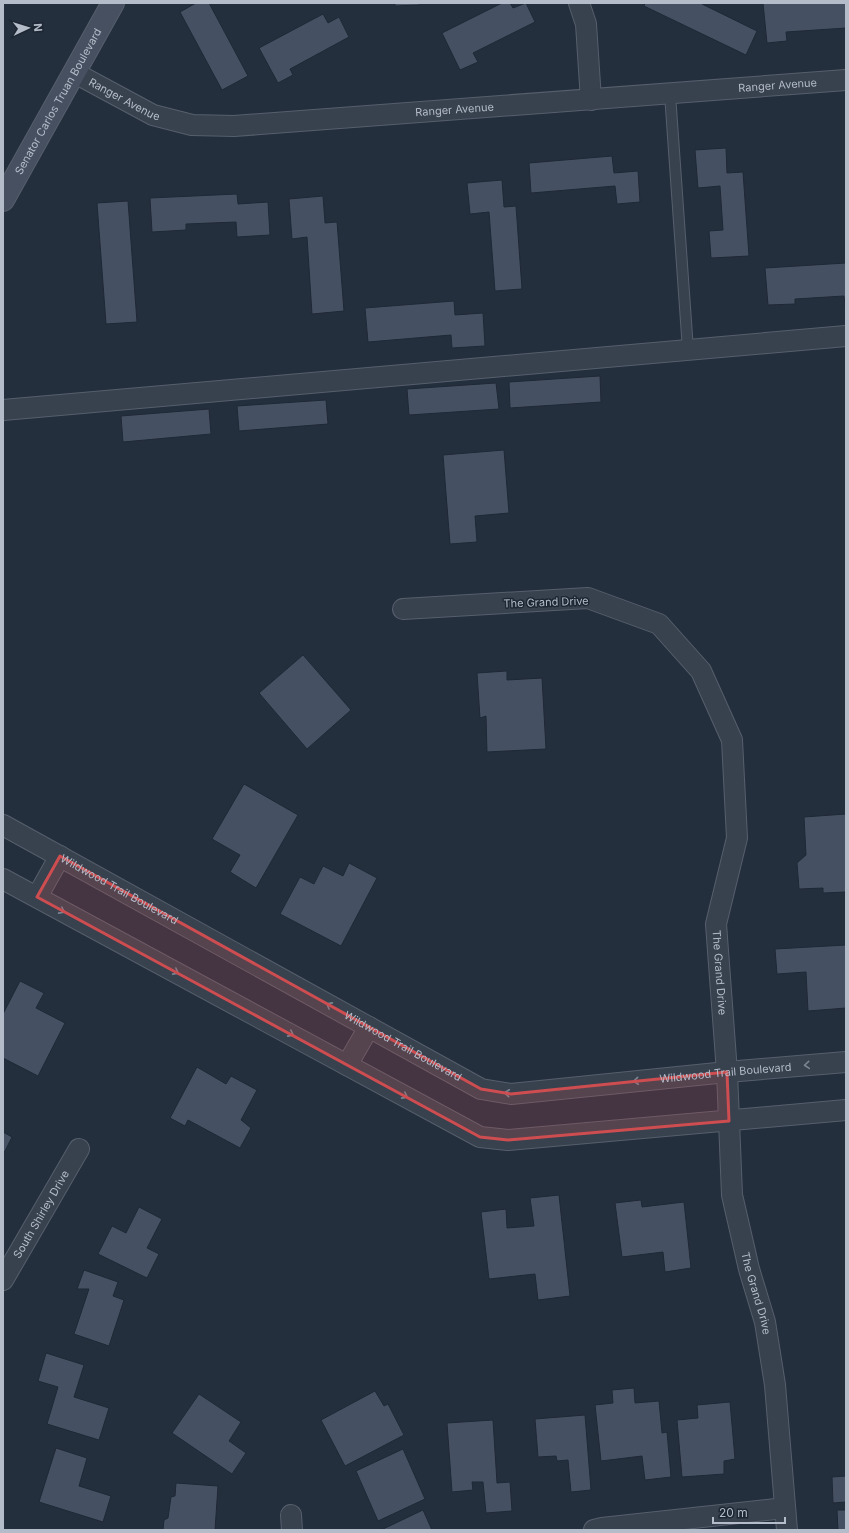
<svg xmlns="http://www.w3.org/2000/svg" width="849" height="1533" viewBox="0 0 849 1533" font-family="Inter,sans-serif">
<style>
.building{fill:#455162;stroke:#1f2835}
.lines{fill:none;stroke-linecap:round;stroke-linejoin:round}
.service-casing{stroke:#565f6c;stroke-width:12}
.minor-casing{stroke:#565f6c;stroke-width:22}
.secondary-casing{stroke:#565f6c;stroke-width:24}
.service{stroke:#38414e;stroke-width:10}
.minor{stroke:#38414e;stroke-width:20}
.secondary{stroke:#465061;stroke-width:22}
.oneway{stroke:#7c8592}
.marked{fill:#ce4d50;fill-opacity:0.2;stroke:#ce4d50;stroke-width:3;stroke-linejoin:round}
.labels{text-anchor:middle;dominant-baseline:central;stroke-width:3;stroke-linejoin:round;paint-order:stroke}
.street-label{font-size:11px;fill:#b4bcc9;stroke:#1d2633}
</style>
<rect width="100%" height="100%" fill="#242f3e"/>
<g class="building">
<polygon points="196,3 209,3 248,76 222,90 180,12"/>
<polygon points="395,3 420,3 420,5 395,6"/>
<polygon points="502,3 510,3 513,8 526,3 535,22 473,53 478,62 460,70 442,33"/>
<polygon points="645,3 702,3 702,4 757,31 746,55 644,6"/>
<polygon points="763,3 846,3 846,28 786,32 787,41 767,43"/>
<polygon points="323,14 328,23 339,17 349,37 290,69 293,75 278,83 259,48"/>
<polygon points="726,148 727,173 743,172 749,256 711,258 709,231 723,230 720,186 698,188 695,150"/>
<polygon points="612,156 614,173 638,171 640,202 617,204 615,186 531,193 529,163"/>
<polygon points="502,180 504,207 516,206 522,289 495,291 489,212 470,214 467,183"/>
<polygon points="237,194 238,204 268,202 270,235 237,237 236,222 186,224 186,230 152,232 150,198"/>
<polygon points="323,196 325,223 337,222 344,311 312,314 307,237 292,239 289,199"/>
<polygon points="128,201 137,322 106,324 97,203"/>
<polygon points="846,263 846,312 844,296 795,299 795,304 768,305 765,268"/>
<polygon points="454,301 455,315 483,313 485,346 452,348 451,335 368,342 365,308"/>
<polygon points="600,376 601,402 510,408 509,382"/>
<polygon points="496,383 499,409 409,415 407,389"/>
<polygon points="326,400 328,424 239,431 237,406"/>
<polygon points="209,409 211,434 123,442 121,416"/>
<polygon points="504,450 509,513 475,516 477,542 450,544 443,455"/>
<polygon points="303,655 351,710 307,749 259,693"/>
<polygon points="507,671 507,680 542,678 546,749 487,752 486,716 480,718 477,673"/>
<polygon points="244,784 298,815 256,888 230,872 240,855 212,839"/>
<polygon points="846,814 846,892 823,893 823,888 799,889 797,863 806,855 804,817"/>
<polygon points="349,863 377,878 341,946 280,914 300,877 314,884 323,866 343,876"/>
<polygon points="846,945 846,1008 808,1011 806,972 777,974 775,949"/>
<polygon points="20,981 44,993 36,1008 65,1023 38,1076 3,1058 3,1014"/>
<polygon points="197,1067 226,1084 231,1076 257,1090 241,1120 251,1128 240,1148 188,1120 185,1126 170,1118"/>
<polygon points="3,1132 12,1137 3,1155"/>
<polygon points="559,1195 570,1296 538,1300 535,1274 489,1279 481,1212 506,1209 507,1228 534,1226 530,1198"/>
<polygon points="641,1200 642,1207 684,1202 691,1268 665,1272 663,1252 622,1257 615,1203"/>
<polygon points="139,1207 162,1219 147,1248 159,1254 147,1278 98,1254 112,1226 126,1233"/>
<polygon points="84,1270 118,1282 113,1296 124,1300 109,1346 74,1334 89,1289 77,1289"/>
<polygon points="46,1353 84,1365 74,1397 109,1408 99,1440 47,1424 58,1387 38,1381"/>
<polygon points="634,1388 635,1403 659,1401 662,1433 667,1432 671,1477 645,1480 642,1456 601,1461 595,1405 613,1403 612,1390"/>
<polygon points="375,1391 384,1406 388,1404 404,1435 345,1466 321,1420"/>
<polygon points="199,1394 241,1422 229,1441 246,1453 232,1474 172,1433"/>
<polygon points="730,1402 735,1459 724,1461 724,1474 682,1477 677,1420 698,1418 697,1405"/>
<polygon points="585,1415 591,1490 571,1492 568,1460 557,1461 556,1456 538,1457 535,1419"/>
<polygon points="493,1420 497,1483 510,1482 512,1511 486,1513 483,1482 472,1482 473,1490 452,1492 447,1423"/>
<polygon points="56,1448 87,1458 79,1486 111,1496 103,1522 39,1502"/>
<polygon points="403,1449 425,1499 378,1521 356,1471"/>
<polygon points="846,1476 846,1502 833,1503 832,1477"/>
<polygon points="176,1483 218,1486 215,1530 163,1530 164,1520 168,1518 171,1497 175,1496"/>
<polygon points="423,1510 432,1530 381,1530"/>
<polygon points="837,1510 846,1510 846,1530 838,1530"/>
</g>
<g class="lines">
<g class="service-casing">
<polyline id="service" points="670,94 688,350"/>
</g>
<g class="minor-casing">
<g id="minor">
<polyline points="579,3 586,24 591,100"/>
<path id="s1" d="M 75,73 L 153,115 L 192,125 L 234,126 L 846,80"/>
<polyline points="3,410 846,336"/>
<path id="s2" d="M 403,609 L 588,598 L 659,624 L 701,671 L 732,740 L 737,838 L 716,924 L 727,1072 L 732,1195 L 749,1269 L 765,1322 L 775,1385 L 787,1530"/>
<path id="s3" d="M 3,825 L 481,1089 L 511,1094 L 727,1072 L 846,1062"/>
<polyline points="3,879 480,1137 508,1140 846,1110"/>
<polyline points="37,897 60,856"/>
<polyline points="347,1065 369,1027"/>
<path id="s4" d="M 3,1280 L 79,1149"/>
<polyline points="291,1515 292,1530"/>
<polyline points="594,1530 602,1528 785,1508"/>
</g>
</g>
<g class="secondary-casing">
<g id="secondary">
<path id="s5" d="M 3,200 L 113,3"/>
</g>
</g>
<use href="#service" class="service"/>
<use href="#minor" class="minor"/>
<use href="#secondary" class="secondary"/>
</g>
<defs><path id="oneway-chevron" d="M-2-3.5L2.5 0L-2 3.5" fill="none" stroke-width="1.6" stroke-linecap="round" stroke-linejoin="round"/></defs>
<g class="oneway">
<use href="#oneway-chevron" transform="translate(62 911) rotate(28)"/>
<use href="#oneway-chevron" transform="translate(176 972) rotate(28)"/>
<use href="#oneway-chevron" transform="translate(329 1005) rotate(-151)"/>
<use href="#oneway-chevron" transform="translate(291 1034) rotate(28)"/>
<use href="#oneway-chevron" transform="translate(807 1065) rotate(175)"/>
<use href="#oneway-chevron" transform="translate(636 1081) rotate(174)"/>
<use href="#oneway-chevron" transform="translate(507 1093) rotate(-174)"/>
<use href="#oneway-chevron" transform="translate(405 1096) rotate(28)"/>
</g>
<path class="marked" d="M 60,856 L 481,1089 L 511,1094 L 727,1072 L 729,1121 L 508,1140 L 480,1137 L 37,897 Z"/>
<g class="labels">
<g class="street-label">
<text stroke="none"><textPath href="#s1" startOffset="716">Ranger Avenue</textPath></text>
<text stroke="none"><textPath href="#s1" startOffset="56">Ranger Avenue</textPath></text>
<text stroke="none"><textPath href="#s5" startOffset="113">Senator Carlos Truan Boulevard</textPath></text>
<text stroke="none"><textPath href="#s1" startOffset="392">Ranger Avenue</textPath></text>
<text transform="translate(546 602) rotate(-2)">The Grand Drive</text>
<text stroke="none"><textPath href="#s3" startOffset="133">Wildwood Trail Boulevard</textPath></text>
<text stroke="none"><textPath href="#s2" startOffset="635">The Grand Drive</textPath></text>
<text stroke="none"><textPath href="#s3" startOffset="457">Wildwood Trail Boulevard</textPath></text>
<text stroke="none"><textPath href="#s3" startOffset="792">Wildwood Trail Boulevard</textPath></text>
<text stroke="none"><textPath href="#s4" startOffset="76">South Shirley Drive</textPath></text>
<text stroke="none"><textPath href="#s2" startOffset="959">The Grand Drive</textPath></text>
</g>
</g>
<rect width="849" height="1533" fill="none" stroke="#b4bcc9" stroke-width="8"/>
<g transform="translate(28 28) rotate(86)" stroke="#1d2633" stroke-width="3" paint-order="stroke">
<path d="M0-3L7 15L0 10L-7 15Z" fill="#b4bcc9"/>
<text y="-6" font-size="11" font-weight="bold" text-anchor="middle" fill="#b4bcc9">N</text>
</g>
<path d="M713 1517v6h72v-6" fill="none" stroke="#b4bcc9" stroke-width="2"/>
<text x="719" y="1517" font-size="12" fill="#b4bcc9" stroke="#1d2633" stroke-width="3" paint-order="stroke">20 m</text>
</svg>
